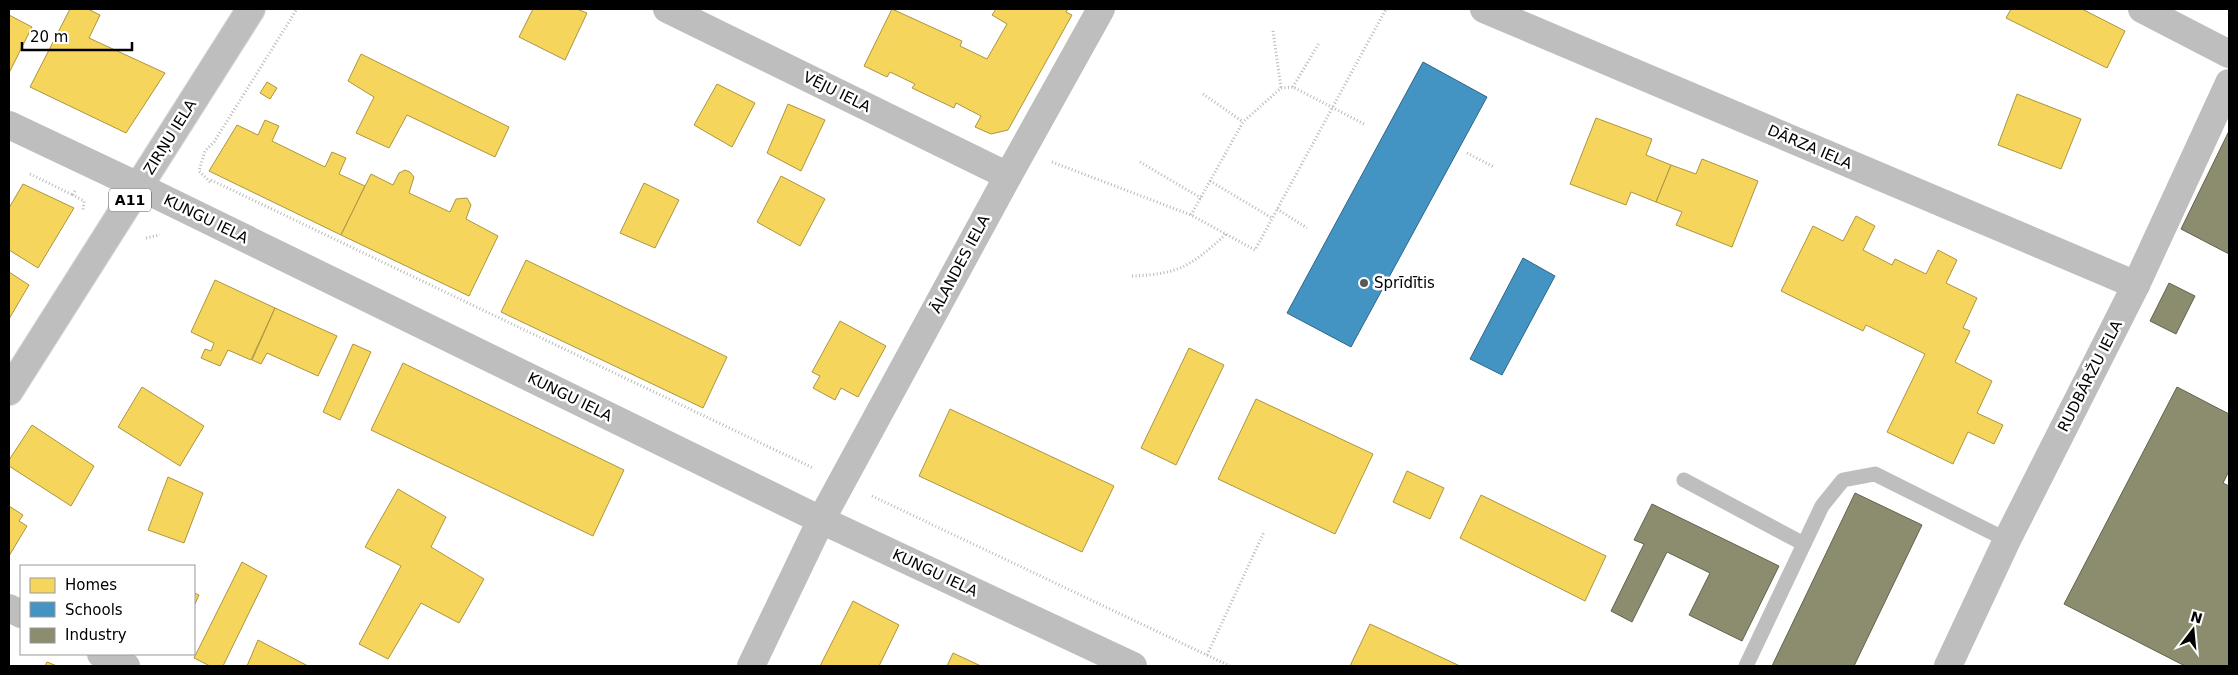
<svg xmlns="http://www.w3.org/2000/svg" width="2238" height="675" viewBox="0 0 2238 675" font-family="'DejaVu Sans',sans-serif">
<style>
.homes{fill:#f6d55c;stroke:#ac9540}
.schools{fill:#4393c3;stroke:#2f6788}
.industry{fill:#8c8c6e;stroke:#62624d}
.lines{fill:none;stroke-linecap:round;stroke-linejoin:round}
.trunk-casing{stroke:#dbdbdb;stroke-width:30}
.path{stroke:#b9b9b9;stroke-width:3;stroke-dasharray:1 2.5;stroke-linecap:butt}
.service{stroke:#bebebe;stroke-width:15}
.minor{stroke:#bebebe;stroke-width:28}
.tertiary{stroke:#bebebe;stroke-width:28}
.trunk{stroke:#bebebe;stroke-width:28}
.poi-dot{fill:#595959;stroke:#fff;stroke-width:2}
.labels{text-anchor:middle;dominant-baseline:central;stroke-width:5;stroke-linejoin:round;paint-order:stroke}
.shield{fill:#fff;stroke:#4c4c4c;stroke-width:1}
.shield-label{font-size:14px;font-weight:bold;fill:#000}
.street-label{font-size:15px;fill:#000;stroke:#fff}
.poi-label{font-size:15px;fill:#000;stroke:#fff;text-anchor:start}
</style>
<rect width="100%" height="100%" fill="#fff"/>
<g class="homes">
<polygon points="70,9 88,9 100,15 89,38 165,73 126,133 30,87"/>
<polygon points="533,9 577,9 587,13 565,60 519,37"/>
<polygon points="892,9 962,41 960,46 987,59 1007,24 992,15 996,9 1068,9 1066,12 1072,15 1008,130 991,134 975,127 981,116 956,103 954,108 912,88 915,84 890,72 887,77 864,66"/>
<polygon points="2011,9 2082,9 2125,31 2107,68 2006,18"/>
<polygon points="9,15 32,27 9,73"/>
<polygon points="361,54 509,127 495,157 407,115 389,148 356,133 374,97 348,81"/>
<polygon points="267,82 277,88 270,99 260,93"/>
<polygon points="717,84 755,103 732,147 694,125"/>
<polygon points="2017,94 2081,119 2061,169 1998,145"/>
<polygon points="788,104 825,120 801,171 767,153"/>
<polygon points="1596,118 1652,139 1646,155 1671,165 1656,202 1631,192 1626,205 1570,184"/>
<polygon points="265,120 279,126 272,141 325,167 332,152 346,158 339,174 365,186 341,235 209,171 237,125 258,135"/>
<polygon points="1702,159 1758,181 1732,247 1676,225 1682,212 1656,202 1671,165 1696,174"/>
<polygon points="405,170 410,172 414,177 409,193 450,212 456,199 467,198 471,205 466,219 498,236 469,296 341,235 371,174 393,185 399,173"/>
<polygon points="781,176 825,199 800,246 757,222"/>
<polygon points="644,183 679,200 655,248 620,233"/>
<polygon points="23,184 74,208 38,268 9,250 9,208"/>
<polygon points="1856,216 1875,226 1863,250 1892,265 1895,259 1926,274 1938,250 1957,260 1946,283 1977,298 1963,328 1970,331 1955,362 1992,381 1977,413 2003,425 1994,444 1968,432 1953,464 1887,432 1925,354 1866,325 1863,331 1781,291 1813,226 1843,241"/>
<polygon points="526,260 727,357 703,408 501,312"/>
<polygon points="9,272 29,285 9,319"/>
<polygon points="215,280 275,308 251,360 228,350 220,366 201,358 205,349 211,351 214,343 191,332"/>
<polygon points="275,308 337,336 318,376 267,353 261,364 252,360"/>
<polygon points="840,321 886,346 858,397 841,388 835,400 813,388 820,376 812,372"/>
<polygon points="353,344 371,352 340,420 323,412"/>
<polygon points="1189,348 1224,365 1176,465 1141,448"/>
<polygon points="403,363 624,470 593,536 371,430"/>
<polygon points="142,387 204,426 180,466 118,427"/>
<polygon points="1256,399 1373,454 1335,534 1218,479"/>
<polygon points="950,409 1114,486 1082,552 919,476"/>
<polygon points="32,425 94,466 71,506 9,466 9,460"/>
<polygon points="1407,471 1444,488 1430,519 1393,502"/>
<polygon points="168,477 203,493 184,543 148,530"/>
<polygon points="398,489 446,517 431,547 484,579 459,623 421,603 388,659 359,644 401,566 365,547"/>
<polygon points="1481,495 1606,556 1585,601 1460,538"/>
<polygon points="9,506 23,515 19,521 27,526 9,556"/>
<polygon points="242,562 267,576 223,666 210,666 194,658"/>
<polygon points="194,593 199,595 194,606"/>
<polygon points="853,601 899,625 879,666 820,666"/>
<polygon points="1370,624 1460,666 1350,666"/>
<polygon points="258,640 308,666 247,666"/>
<polygon points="953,653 981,666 947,666"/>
<polygon points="47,662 57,666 45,666"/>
</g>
<g class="schools">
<polygon points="1423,62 1487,97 1351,347 1287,313"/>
<polygon points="1523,258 1555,276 1502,375 1470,359"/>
</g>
<g class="industry">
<polygon points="2229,131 2229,254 2181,229"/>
<polygon points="2169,283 2195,296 2176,334 2150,321"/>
<polygon points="2177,387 2229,414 2229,471 2223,483 2229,486 2229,666 2185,666 2064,604"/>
<polygon points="1855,493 1922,525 1854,666 1772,666"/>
<polygon points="1652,504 1779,566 1742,641 1689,615 1710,573 1667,552 1632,622 1611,611 1644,544 1634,540"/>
</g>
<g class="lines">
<g class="trunk-casing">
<polyline id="trunk" points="9,391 251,9"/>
</g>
<g class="path">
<polyline points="1273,31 1281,88"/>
<polyline points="1293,87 1319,43"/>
<polyline points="1203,94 1243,122"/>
<polyline points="1467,153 1494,167"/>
<polyline points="1052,162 1191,215 1255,250 1386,9"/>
<polyline points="1140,162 1201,198"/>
<polyline points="30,174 73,195"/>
<polyline points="211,180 813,468"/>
<polyline points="1210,181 1272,218"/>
<polyline points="210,182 199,171 205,151 214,142 297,9"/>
<polyline points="75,191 73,195 84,201 83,210"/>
<polyline points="1277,209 1307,228"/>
<polyline points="1191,215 1243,122 1281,88 1293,87 1364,124"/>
<polyline points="146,238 160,235"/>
<path d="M 1132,276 C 1180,274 1191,266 1226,234"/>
<polyline points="872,496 1230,666"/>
<polyline points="1207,655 1264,532"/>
</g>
<g class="service">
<polyline points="1684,480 1804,544"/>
<polyline points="1746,666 1822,506 1843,480 1875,474 2007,540"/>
</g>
<g class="minor">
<polyline points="667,9 1008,176"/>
<polyline points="1484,9 2136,285"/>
<polyline points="2142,9 2229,54"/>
<polyline points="138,186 821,520 1133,666"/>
<polyline points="9,608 21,614"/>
<polyline points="101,654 126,666"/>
<polyline points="751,666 821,520 1008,176 1101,9"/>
<polyline points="1948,666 2007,540 2136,285 2229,83"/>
</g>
<polyline class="tertiary" points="9,125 138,186"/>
<use href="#trunk" class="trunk"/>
</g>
<circle class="poi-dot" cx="1364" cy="283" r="5"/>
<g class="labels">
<rect class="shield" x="109" y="188.5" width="42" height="23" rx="4"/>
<g class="shield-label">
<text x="130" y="200">A11</text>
</g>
<g class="street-label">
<text transform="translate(837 92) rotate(26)">VĒJU IELA</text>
<text transform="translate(170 137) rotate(-58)">ZIRŅU IELA</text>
<text transform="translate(1810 147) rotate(23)">DĀRZA IELA</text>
<text transform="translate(206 219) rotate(26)">KUNGU IELA</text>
<text transform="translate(960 264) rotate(-62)">ĀLANDES IELA</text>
<text transform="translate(2090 376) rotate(-63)">RUDBĀRŽU IELA</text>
<text transform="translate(570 397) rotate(26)">KUNGU IELA</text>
<text transform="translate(935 573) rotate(25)">KUNGU IELA</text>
</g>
<g class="poi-label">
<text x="1374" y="283">Sprīdītis</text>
</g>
</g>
<rect width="2238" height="675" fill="none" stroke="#000000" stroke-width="20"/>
<rect x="20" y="565" width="175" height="90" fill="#ffffff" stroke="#999999"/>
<rect x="30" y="578" width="25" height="15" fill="#f6d55c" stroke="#999999"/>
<text x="65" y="590" font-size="15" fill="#000000">Homes</text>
<rect x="30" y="602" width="25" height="15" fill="#4393c3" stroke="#999999"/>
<text x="65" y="615" font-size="15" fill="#000000">Schools</text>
<rect x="30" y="628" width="25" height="15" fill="#8c8c6e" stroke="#999999"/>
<text x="65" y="640" font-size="15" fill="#000000">Industry</text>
<g transform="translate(2193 630) rotate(16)" stroke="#ffffff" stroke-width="4" paint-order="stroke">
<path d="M0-4L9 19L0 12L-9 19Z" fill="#000000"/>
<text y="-8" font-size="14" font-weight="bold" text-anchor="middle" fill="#000000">N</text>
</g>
<path d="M22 42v8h110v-8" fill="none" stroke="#000000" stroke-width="2.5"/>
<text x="30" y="42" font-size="15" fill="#000000" stroke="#ffffff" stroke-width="4" paint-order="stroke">20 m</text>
</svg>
